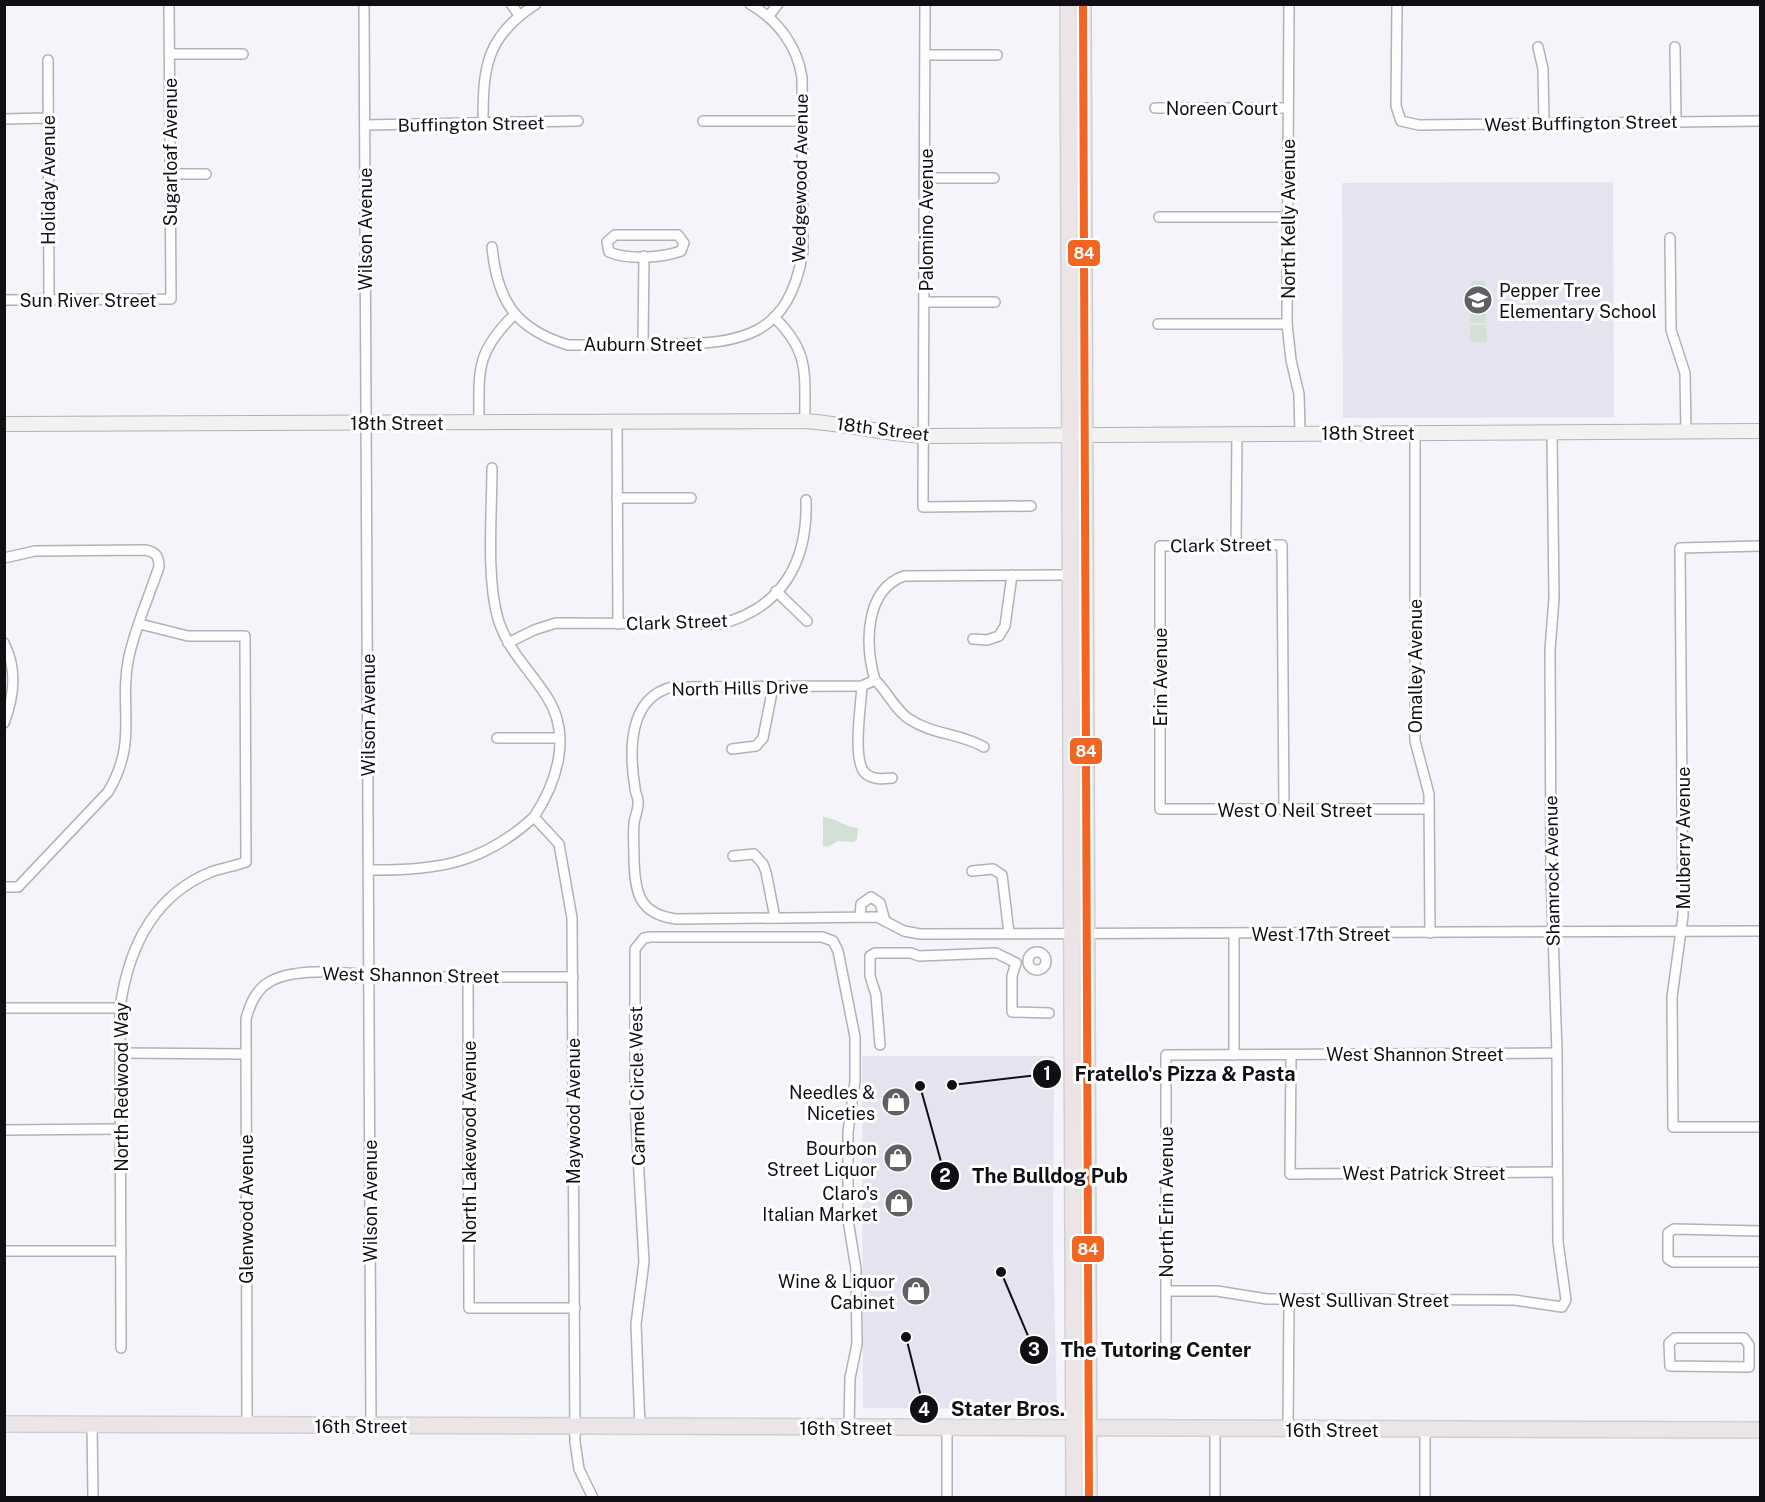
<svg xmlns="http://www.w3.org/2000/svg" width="1765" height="1502" viewBox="0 0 1765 1502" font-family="'Public Sans',sans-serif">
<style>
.built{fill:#e5e3ef}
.green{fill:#d3e0d6}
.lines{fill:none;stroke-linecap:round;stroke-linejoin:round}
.minor-casing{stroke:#b2b1b5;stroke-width:12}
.secondary-casing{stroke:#b2b1b5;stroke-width:16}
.primary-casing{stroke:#d0d0d3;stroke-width:18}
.minor{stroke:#fefdfe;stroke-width:9}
.secondary{stroke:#f4f1f3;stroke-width:14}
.primary{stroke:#ece5e7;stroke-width:15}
.bus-1-casing{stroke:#fff;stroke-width:12}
.bus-1{stroke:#f26522;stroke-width:8}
.labels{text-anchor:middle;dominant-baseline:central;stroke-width:6;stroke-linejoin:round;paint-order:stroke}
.street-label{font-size:18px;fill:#100f13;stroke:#fff}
.poi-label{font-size:18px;fill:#100f13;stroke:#fff;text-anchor:end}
.leader{fill:none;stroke:#100f13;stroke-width:2}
.callout-dot{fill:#100f13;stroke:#fff;stroke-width:2}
.mark-label{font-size:18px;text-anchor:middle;font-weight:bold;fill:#fff}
.callout-label{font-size:20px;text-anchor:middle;font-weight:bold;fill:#100f13;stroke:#fff;stroke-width:6;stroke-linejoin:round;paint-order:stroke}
.line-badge{stroke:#fff;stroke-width:2}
.badge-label{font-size:16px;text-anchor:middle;font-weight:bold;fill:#fff}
</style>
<rect width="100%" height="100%" fill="#f5f4fa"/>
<g class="built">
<polygon points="1613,182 1614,417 1343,418 1342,183"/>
<polygon points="862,1056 1054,1056 1053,1247 1057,1409 863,1408"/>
</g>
<g class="green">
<polygon points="1471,281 1485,281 1486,323 1470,323"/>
<polygon points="1470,325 1486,325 1487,342 1470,342"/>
<path d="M 823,817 C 838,818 843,827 858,828 L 857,839 L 854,842 L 838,841 L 828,847 L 823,846 Z"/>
</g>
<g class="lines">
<g class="minor-casing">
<g id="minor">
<polyline points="364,4 371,1426"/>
<polyline points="511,4 519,15"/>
<polyline points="925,4 923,507 1031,506"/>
<polyline points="1289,4 1287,324 1291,360 1299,394 1300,433"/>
<polyline points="1397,4 1396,106 1401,121 1419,125 1760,121"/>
<polyline points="768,17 778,4"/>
<polyline points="1538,47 1543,69 1544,124"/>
<polyline points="1675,47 1676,121"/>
<polyline points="170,54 243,54"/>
<polyline points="926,55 997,55"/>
<polyline points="48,60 49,300"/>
<polyline points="1155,108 1288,108"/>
<polyline points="4,119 47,118"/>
<polyline points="703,121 802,121"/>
<path d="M 483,124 C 483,68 485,37 536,4"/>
<polyline points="365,125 578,121"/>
<polyline points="170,174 206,174"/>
<polyline points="926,178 994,178"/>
<polyline points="1159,217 1289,217"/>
<path d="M 615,235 L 678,235 L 684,243 L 681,251 C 662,258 628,260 609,252 L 607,242 Z"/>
<polyline points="1670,238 1671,330 1685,373 1686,432"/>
<path d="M 492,247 C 497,300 515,329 568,345 C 600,345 633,344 665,344 C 740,344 789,338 803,251 L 802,77 C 797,46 778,20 750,4"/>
<polyline points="4,300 171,299 169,4"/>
<polyline points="926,302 995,302"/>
<path d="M 774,317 C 811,353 804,374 805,421"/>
<polyline points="1158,324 1287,324"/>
<polyline points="643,344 644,256"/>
<path d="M 479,422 C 479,371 475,353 514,315"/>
<polyline points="617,423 618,624"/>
<polyline points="1415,434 1415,741 1429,794 1430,933"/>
<path d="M 492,468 C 492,513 486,577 498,619 C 508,651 530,670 547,697 C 572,736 557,782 534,817 L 559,844 L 572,918 L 575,1442 L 579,1469 L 593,1498"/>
<polyline points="617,498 691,498"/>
<polyline points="1236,545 1237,433"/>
<polyline points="1760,546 1680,548 1683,916 1672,997 1673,1127 1760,1127"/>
<path d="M 4,558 L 35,551 L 145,550 C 156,552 159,556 159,567 C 149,596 136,626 129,656 C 118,708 139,740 108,792 L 18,887 L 4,887"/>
<path d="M 1070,575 L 904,576 C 864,590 865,646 875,680 L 862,686 L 672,687 C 628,698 629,751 635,788 C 635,793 638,796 638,801 C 639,808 635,816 634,823 C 633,835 634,848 634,860 C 635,893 639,914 676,919 L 877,917 L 904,931 L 920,934 L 1760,931"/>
<polyline points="776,591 807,621"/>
<polyline points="973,639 987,640 999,636 1005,626 1012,575"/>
<path d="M 4,643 C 17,668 14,697 4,723"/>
<path d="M 508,643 L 534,630 L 556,623 L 720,624 C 783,608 808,561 806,500"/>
<path d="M 875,680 C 888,692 894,709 909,719 C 933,735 960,733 984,747"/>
<path d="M 862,686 C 861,705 852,760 865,773 C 872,780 883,779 892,778"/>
<polyline points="497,738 560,738"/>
<polyline points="732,749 756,746 763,738 773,687"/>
<polyline points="1284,811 1282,545 1160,546 1160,809 1429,809"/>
<polyline points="733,856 754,854 763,864 766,872 775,918"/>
<path d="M 369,870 C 436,871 483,864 534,817"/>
<polyline points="972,871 993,869 1002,875 1009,933"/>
<polyline points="860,917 861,904 871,897 880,903 885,921"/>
<circle cx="1037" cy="961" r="9"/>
<polyline points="1016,963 1012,976 1012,1012 1049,1013"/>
<polyline points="468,977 469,1308 575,1308"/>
<polyline points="4,1008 120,1008"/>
<polyline points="880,1045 876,995 870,976 870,956 875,953 911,953 919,956 996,953 1016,963"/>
<polyline points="120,1053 246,1054"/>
<polyline points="1234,1055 1234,934"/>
<polyline points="1291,1055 1290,1174 1557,1172"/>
<polyline points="4,1130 120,1129"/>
<polyline points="1760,1231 1674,1229 1668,1233 1668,1259 1673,1262 1760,1262"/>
<polyline points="4,1251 121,1251"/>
<polyline points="1166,1291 1217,1291 1267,1299 1514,1300 1562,1307 1566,1300 1558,1242 1557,1053 1551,873 1550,650 1554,598 1552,434"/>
<polygon points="1675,1338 1744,1338 1749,1345 1749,1367 1670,1366 1669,1343"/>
<path d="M 121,1348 L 120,1008 C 128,950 152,896 211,872 C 222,868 235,866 246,862 L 245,636 L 188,636 L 140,624"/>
<polyline points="1166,1348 1166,1055 1557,1053"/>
<polyline points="92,1425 93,1498"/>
<path d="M 247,1426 L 246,1019 C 250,1004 256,989 271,981 C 298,967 353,972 382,977 L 573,977"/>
<polyline points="640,1427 636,1324 644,1262 635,1103 635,949 644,938 651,937 822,937 833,941 838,951 855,1037 855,1081 848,1132 848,1220 856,1269 857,1344 850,1378 849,1428"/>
<polyline points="947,1428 947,1498"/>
<polyline points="1215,1430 1215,1498"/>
<polyline points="1288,1430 1289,1299"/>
<polyline points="1425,1498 1425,1430"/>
</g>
</g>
<g class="secondary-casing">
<path id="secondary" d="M 4,424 L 805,421 C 845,424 883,433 923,436 L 1760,431"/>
</g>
<g class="primary-casing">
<g id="primary">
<polyline points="1068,4 1074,1498"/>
<polyline points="1083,4 1089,1498"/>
<polyline points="4,1424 1760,1430"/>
</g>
</g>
<use href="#minor" class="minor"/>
<use href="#secondary" class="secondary"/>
<use href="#primary" class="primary"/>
<g class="bus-1-casing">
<polyline id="bus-1" points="1083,4 1089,1498"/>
</g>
<use href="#bus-1" class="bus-1"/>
</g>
<defs>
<g id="school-disc" transform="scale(1.5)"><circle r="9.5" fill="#605f64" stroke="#fff"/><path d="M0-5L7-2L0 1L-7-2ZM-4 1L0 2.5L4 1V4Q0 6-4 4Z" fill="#fff"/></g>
<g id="shop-disc" transform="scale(1.5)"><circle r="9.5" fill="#605f64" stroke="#fff"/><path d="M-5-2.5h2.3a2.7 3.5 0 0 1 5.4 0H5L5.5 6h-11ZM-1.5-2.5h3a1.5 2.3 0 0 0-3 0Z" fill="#fff"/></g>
</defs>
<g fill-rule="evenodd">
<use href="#school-disc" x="1478" y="300"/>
<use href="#shop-disc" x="896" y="1102"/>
<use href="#shop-disc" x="898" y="1158"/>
<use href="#shop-disc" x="899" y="1203"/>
<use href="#shop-disc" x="916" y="1291"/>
</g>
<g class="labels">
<g class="street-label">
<text x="1222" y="108">Noreen Court</text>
<text transform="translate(1581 123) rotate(-1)">West Buffington Street</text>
<text transform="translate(471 124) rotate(-1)">Buffington Street</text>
<text transform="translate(170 152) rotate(-90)">Sugarloaf Avenue</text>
<text transform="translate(800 178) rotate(-89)">Wedgewood Avenue</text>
<text transform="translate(48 180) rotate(-90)">Holiday Avenue</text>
<text transform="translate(1288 219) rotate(-90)">North Kelly Avenue</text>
<text transform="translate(926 220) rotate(-90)">Palomino Avenue</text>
<text transform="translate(365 229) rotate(-90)">Wilson Avenue</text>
<text x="88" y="300">Sun River Street</text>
<text x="643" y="344">Auburn Street</text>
<text x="397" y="423">18th Street</text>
<text transform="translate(883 429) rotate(7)">18th Street</text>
<text x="1368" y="433">18th Street</text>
<text transform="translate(1221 545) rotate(-1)">Clark Street</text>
<text transform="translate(677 622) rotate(-2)">Clark Street</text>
<text transform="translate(1415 666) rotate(-90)">Omalley Avenue</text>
<text transform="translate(1160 677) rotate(-90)">Erin Avenue</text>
<text transform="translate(740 688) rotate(-1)">North Hills Drive</text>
<text transform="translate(368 715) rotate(-90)">Wilson Avenue</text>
<text x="1295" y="810">West O Neil Street</text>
<text transform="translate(1683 838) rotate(-90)">Mulberry Avenue</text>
<text transform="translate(1552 871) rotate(-91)">Shamrock Avenue</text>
<text x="1321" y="934">West 17th Street</text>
<text transform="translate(411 975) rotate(1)">West Shannon Street</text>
<text x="1415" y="1054">West Shannon Street</text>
<text transform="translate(637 1086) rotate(-91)">Carmel Circle West</text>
<text transform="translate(121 1087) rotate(-90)">North Redwood Way</text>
<text transform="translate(573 1111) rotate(-90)">Maywood Avenue</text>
<text transform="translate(469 1142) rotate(-90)">North Lakewood Avenue</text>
<text x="1424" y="1173">West Patrick Street</text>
<text transform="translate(370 1201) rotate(-90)">Wilson Avenue</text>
<text transform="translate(1166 1202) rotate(-90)">North Erin Avenue</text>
<text transform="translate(246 1209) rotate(-90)">Glenwood Avenue</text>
<text x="1364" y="1300">West Sullivan Street</text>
<text x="361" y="1426">16th Street</text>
<text x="846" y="1428">16th Street</text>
<text x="1332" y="1430">16th Street</text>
</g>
<g class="poi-label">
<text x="1499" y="290" text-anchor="start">Pepper Tree<tspan x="1499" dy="21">Elementary School</tspan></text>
<text x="875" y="1092">Needles &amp;<tspan x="875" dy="21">Niceties</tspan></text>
<text x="877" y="1148">Bourbon<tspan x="877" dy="21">Street Liquor</tspan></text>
<text x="878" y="1193">Claro's<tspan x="878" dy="21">Italian Market</tspan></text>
<text x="895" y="1281">Wine &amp; Liquor<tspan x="895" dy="21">Cabinet</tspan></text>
</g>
</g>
<path class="leader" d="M952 1085L1047 1074M920 1086L945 1176M1001 1272L1034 1350M906 1337L924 1409"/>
<g class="callout-dot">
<circle cx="952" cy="1085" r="6"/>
<circle cx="920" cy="1086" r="6"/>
<circle cx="1001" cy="1272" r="6"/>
<circle cx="906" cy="1337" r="6"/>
<circle cx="1047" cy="1074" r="15"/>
<circle cx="945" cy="1176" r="15"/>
<circle cx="1034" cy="1350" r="15"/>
<circle cx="924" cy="1409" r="15"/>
</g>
<g class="mark-label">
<text x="1047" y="1080">1</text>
<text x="945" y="1182">2</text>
<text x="1034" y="1356">3</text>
<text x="924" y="1416">4</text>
</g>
<g class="callout-label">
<text x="1185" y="1081">Fratello's Pizza &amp; Pasta</text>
<text x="1050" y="1183">The Bulldog Pub</text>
<text x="1156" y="1357">The Tutoring Center</text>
<text x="1008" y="1416">Stater Bros.</text>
</g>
<g class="line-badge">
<rect x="1067" y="239" width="34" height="28" rx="6" fill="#f26522"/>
<rect x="1069" y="737" width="34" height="28" rx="6" fill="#f26522"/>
<rect x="1071" y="1235" width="34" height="28" rx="6" fill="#f26522"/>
</g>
<g class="badge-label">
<text x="1084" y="259">84</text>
<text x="1086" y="757">84</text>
<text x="1088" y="1255">84</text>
</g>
<rect width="1765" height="1502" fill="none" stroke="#100f13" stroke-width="12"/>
</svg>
